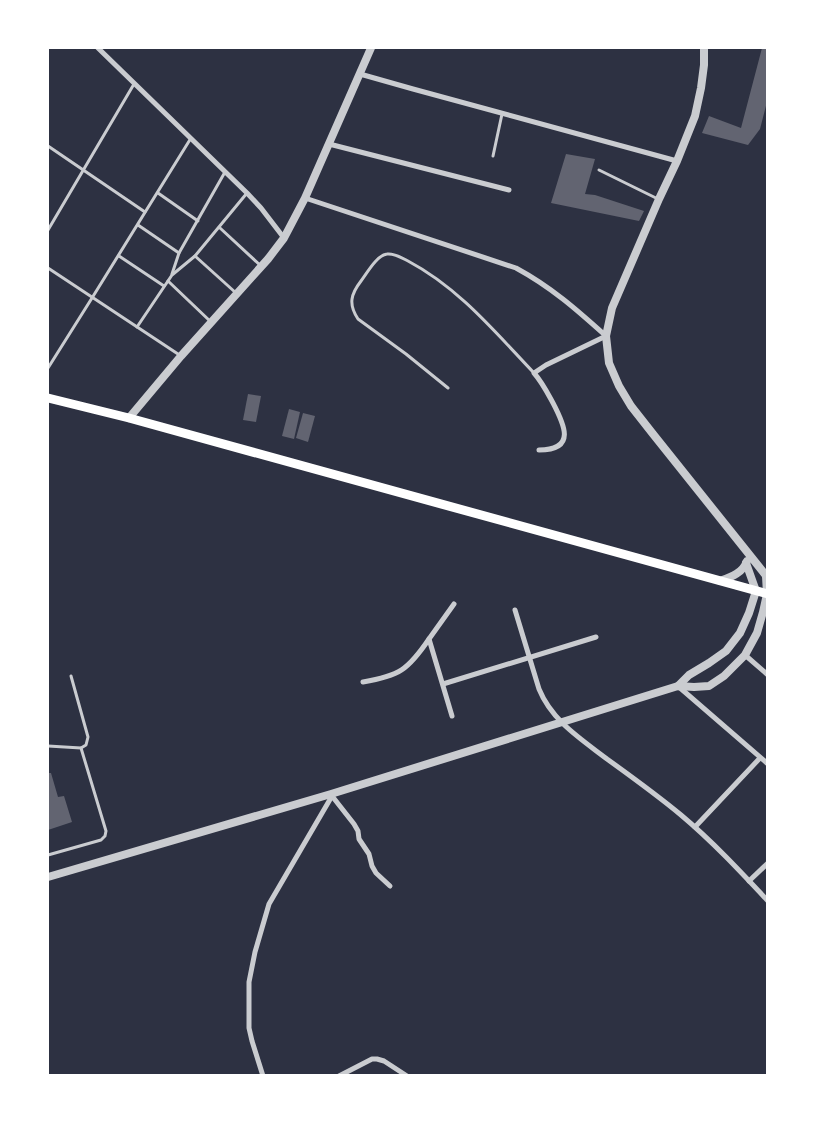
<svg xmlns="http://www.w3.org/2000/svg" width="815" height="1123" viewBox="0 0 815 1123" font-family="Cabin,sans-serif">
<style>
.building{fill:#626471}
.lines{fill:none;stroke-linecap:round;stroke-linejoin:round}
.service{stroke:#caccd0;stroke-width:3}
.minor{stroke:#caccd0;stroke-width:5}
.tertiary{stroke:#caccd0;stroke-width:8}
.primary{stroke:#fff;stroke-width:9}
</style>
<rect width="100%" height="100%" fill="#2d3142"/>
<g class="building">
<polygon points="762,48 768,48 768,98 760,129 748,145 702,133 709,116 741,128"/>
<polygon points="566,154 595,159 585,194 595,195 644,211 639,221 551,203"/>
<polygon points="248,394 261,396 256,422 243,420"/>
<polygon points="289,409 300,412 294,439 282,436"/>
<polygon points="303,413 315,416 308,442 296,438"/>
<polygon points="48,773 51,773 58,797 64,796 72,822 48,830"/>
</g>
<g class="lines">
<g class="service">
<polyline points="48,146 145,212"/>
<polyline points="493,156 502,114"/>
<polyline points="599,170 658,199"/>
<polyline points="158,193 198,221"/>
<polyline points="138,225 179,253"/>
<polyline points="220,228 261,266"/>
<polyline points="48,230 134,84"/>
<polyline points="119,256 164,286"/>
<polyline points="195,256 236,293"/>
<polyline points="48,268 181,356"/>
<polyline points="172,274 179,253 225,172"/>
<polyline points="168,281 211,322"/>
<polyline points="137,327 172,275 195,256 247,193"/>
<polyline points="48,368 92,298 191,138"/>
<path d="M 448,388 L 406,354 L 358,319 C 348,304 351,294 361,281 C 367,273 377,255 387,254 C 395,253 402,258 408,261 C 459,288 495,332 534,373"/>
<polyline points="71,676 88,737 86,745 81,748"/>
<polyline points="48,746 81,748 106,831 105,836 101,840 48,855"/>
</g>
<g class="minor">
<polyline points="98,48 247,193 261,208 284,238"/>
<polyline points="360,74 413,89 677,161"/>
<polyline points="329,144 509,190"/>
<path d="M 305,198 L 516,268 C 551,287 576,309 606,336 L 546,365 L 534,373 C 542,382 547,392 553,403 C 564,424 577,450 539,450"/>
<path d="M 515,610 L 539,689 C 552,721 581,739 607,759 C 632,777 657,795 681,815 C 712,841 740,871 768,901"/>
<polyline points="745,655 768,675"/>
<path d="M 363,682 C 399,676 408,670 429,639"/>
<polyline points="443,684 596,637"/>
<polyline points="679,687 768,764"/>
<polyline points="452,716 429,639 454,604"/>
<polyline points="332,796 354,824 358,831 359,839 369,854 372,866 376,873 390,886"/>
<polyline points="695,827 760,758"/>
<polyline points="749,881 768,863"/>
<polyline points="263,1076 252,1041 249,1028 249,982 255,952 269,904 332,796 331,794"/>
<polyline points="339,1076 372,1059 377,1059 384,1061 407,1076"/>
</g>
<g class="tertiary">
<polyline points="704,48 704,65 701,88 695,116 677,161 659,199 612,308 606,336 609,363 619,386 631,406 653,434 768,578"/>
<polyline points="129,418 181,356 268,259 284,238 305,198 371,48"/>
<path d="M 720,581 C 731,577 743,573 747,561"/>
<polyline points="678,686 689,675 709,663 726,651 740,633 749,613 756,591 746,563"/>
<polyline points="48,877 331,794 678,686 694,687 709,686 724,676 745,655 757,633 763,612 767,594 766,576"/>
</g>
<polyline class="primary" points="48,398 129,418 768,594"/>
</g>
<rect width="815" height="1123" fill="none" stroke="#ffffff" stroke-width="98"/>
</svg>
